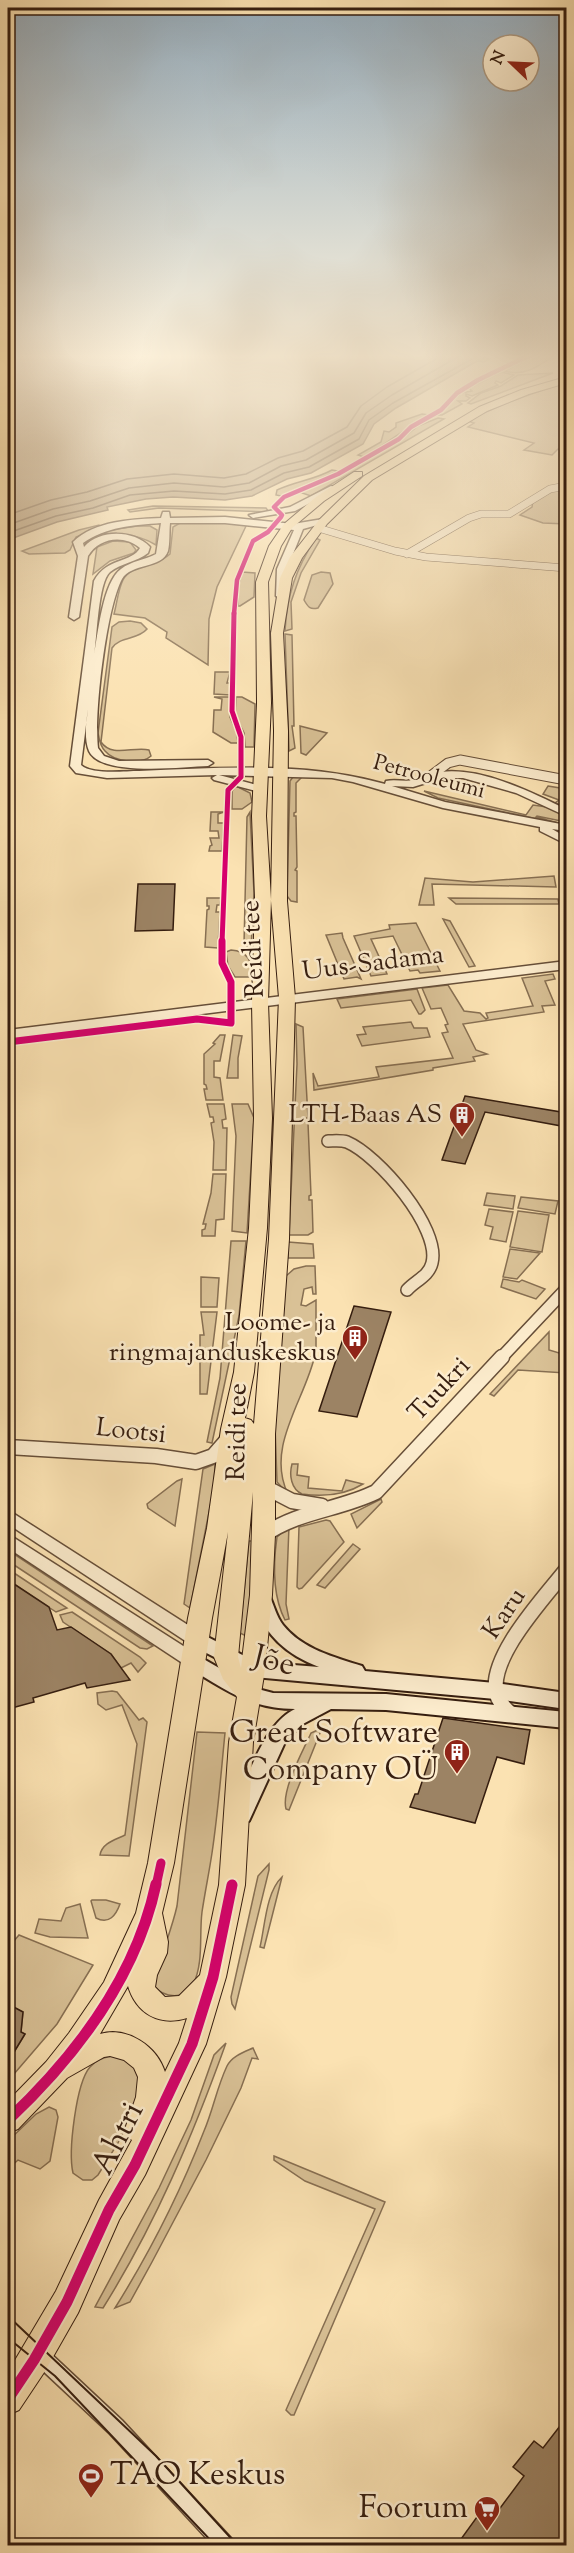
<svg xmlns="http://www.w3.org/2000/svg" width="574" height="2553" viewBox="0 0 574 2553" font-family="'Sorts Mill Goudy',serif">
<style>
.green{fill:#d9c196;stroke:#876f52;stroke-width:1.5}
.water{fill:#b89f7b;stroke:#846b50;stroke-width:1.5}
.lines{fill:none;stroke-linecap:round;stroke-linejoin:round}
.shore{stroke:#765e45;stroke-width:1.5}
.building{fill:#9c8364;stroke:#351d0f;stroke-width:1.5}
.minor-far4-casing{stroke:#664e38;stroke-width:8}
.minor-far3-casing{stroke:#664e38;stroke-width:11}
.minor-far2-casing{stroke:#664e38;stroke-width:14}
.minor-far1-casing{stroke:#664e38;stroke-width:17}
.minor-casing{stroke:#664e38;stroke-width:21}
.tertiary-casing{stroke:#664e38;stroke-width:3}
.secondary-casing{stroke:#351d0f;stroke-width:4}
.primary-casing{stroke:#351d0f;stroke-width:2}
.minor-far4{stroke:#fceccd;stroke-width:7}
.minor-far3{stroke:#fceccd;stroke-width:9}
.minor-far2{stroke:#fceccd;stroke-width:11}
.minor-far1{stroke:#fceccd;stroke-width:14}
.minor{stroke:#fceccd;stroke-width:18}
.tertiary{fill:#fceccd;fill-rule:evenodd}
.secondary{fill:#fceccd;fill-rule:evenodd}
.primary{fill:#fbe2b2;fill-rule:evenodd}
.tram{stroke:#351d0f;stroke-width:2}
.cycleway-far4-casing{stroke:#fceccd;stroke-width:7}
.cycleway-far3-casing{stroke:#fceccd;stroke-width:8}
.cycleway-far2-casing{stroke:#fceccd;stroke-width:10}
.cycleway-far1-casing{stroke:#fceccd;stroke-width:13}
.cycleway-casing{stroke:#fceccd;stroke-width:15}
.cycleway-far4{stroke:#d6006c;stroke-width:4.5}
.cycleway-far3{stroke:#d6006c;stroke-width:5}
.cycleway-far2{stroke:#d6006c;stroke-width:7}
.cycleway-far1{stroke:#d6006c;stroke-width:9}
.cycleway{stroke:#d6006c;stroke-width:11}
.labels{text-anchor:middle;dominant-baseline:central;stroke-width:5;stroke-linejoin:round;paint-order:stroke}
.far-street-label{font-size:22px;fill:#351d0f;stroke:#fceccd}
.street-label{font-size:26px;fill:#351d0f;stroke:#fceccd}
.poi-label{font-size:26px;fill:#351d0f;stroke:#fceccd;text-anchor:end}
.near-street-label{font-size:32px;fill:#351d0f;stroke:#fceccd}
.near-poi-label{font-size:32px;fill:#351d0f;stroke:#fceccd;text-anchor:end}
</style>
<rect width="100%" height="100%" fill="#fbe2b2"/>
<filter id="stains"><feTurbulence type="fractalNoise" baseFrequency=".00333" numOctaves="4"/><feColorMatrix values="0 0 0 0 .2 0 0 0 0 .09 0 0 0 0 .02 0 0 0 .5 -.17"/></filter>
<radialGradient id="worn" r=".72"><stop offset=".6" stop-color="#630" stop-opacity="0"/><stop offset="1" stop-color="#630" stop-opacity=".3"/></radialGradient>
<g class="green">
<path d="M 533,355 L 554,355 C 540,366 524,377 505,371 Z"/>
<polygon points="501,372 514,375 501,383 496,381 495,383 498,385 472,396 466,394 466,396 470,398 466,401 458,401 462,404 442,415 439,415 461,393 472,391 469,388"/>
<polygon points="553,373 471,404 468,403 481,393 501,386 518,375"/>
<path d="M 566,383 L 566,451 L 558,449 L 552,455 L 524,450 L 534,443 L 468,427 L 474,423 L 468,421 C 500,404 532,393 566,383 Z"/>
<path d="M 422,414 L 429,415 C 406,428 386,444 364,457 L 358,455 L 381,442 L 384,431 L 389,432 L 396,427 L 396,423 Z"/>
<polygon points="438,418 444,419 311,496 299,492 342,474 398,442 418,426"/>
<path d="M 332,470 L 338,471 L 281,496 L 276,495 L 277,490 C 296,481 314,480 332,470 Z"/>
<polygon points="560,488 566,488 566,524 543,523 520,515 532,507 533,500"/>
<polygon points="153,506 266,508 269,512 159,508 130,512 128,510"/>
<path d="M 224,522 L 247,524 L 217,587 L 209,619 L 208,665 L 166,638 L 167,632 L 145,618 L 114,614 C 117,603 118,590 123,580 C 131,564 157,567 170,554 L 173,527 L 180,523 Z"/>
<polygon points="99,525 100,527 76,537 70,550 65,553 29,554 22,551 79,530"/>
<path d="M 137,526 L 150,526 L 157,530 L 156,545 C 135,532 116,534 92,537 L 111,530 Z"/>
<path d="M 316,538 L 320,540 L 301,573 L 291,602 L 292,629 L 285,631 C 287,595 296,568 316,538 Z"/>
<polygon points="113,541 130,542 136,550 134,553 110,561 93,574 97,547"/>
<polygon points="242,572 255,573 254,597 240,606 238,606 238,587"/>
<path d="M 321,572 L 330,573 L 333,584 L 318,608 C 310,610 308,607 304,600 L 312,575 Z"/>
<path d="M 130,621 L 141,623 L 147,629 C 138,640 120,636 112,648 L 101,742 C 112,758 134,746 149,750 L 151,756 C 141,765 114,762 105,751 C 100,746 99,739 98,733 L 112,627 L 119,622 Z"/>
<polygon points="285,634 292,635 294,726 292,726 295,748 289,751"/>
<polygon points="215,672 230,672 227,683 230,683 230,695 214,694"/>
<polygon points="214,697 230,697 230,717 237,733 238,743 231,743 213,732 214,710 221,710 222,699"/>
<polygon points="236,697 242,697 255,704 254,747 245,747 244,733 235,715"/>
<polygon points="300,726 327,733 306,755 301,753"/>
<polygon points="303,776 296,783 296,812 294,813 294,816 296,816 297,867 295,870 297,871 297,902 291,901 287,896 290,781 293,777"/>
<polygon points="236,786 250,793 252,802 242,809 232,809 232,791"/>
<polygon points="548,786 566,789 566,809 555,803 559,800 543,794"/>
<polygon points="424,791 526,815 533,805 554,808 566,815 566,822 537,816 536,817 566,825 438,798"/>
<polygon points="211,812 224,812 218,814 218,823 224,823 222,851 209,851 210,846 212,845 210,838 219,838 218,831 210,831"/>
<polygon points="250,812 254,893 251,949 244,944 247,817"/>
<polygon points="554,876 556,887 432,884 434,905 419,905 425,878 473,882"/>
<polygon points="207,898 221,898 220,905 217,905 216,912 220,912 218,948 205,947 207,910 209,909 209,906 207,906"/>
<polygon points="449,898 558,899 559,904 456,904"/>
<polygon points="443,919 450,921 475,966 469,967"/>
<polygon points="416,923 440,971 420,973 418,970 410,971 393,936 371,939 387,974 371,976 354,936 390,929 389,925"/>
<polygon points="342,933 343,938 361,979 357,977 344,979 326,935"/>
<path d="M 231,950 C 248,951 252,961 252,977 L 235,977 L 228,966 L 226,952 Z"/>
<polygon points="553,974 555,979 545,981 555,1005 542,1006 544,1012 463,1024 476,1050 487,1054 473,1057 475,1061 433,1068 433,1070 314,1090 313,1073 318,1086 379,1077 376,1067 453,1058 442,1033 448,1032 445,1025 448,1024 441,1008 431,1009 422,988 448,985 464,1011 480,1013 486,1019 488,1018 486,1013 533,1006 522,978"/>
<polygon points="417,989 425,1010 421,1014 419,1014 411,1000 341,1008 337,999"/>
<polygon points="411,1022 414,1028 427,1028 430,1037 362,1046 357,1035 366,1034 363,1027"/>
<polygon points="296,1024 303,1027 308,1118 305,1118 305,1122 308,1123 311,1195 309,1196 309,1200 312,1200 313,1232 308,1235 289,1235 297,1064"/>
<polygon points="220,1035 225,1035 220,1061 214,1061 214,1077 220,1078 223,1100 206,1100 204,1089 207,1089 206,1085 204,1084 204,1054 215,1044 213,1043"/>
<polygon points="233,1035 242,1036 238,1058 238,1078 227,1078"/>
<polygon points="207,1104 224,1104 226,1119 222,1120 223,1128 227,1128 226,1170 213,1170 214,1142 211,1123 214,1122 213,1117 210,1117"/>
<polygon points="232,1104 248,1104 254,1118 247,1233 232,1231 236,1136"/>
<polygon points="213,1174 226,1174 224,1219 216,1220 215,1236 202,1236 202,1230 205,1229 206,1224 203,1224 211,1193"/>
<polygon points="487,1193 515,1196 513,1209 484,1205"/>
<polygon points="521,1197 558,1201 555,1214 518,1208"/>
<polygon points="489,1209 513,1212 506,1242 490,1239 493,1227 485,1225"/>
<polygon points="518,1211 549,1215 542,1252 510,1247"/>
<polygon points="231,1241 246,1241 239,1316 212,1443 207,1442 220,1378"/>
<polygon points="288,1242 313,1244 314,1258 288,1258"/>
<polygon points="510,1249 540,1253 517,1279 503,1277"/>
<path d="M 306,1266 L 315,1266 L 316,1294 L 313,1294 L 312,1287 L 304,1289 L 301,1305 L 306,1306 L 316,1300 L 316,1349 L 303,1347 L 302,1357 L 306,1360 L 315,1355 C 305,1400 265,1447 288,1494 L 277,1482 L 275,1425 L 280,1337 L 286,1276 L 294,1269 Z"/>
<polygon points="201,1277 219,1278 217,1307 201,1307"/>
<polygon points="503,1279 519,1282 522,1280 545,1289 536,1299 501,1287"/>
<polygon points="201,1312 217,1312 207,1394 200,1394 200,1335 204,1335"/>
<polygon points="549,1332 549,1350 566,1355 566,1373 518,1370 494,1396 490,1394"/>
<polygon points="215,1464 214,1487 190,1608 184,1604 203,1469"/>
<path d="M 292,1464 L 298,1464 L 297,1475 L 309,1477 L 308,1488 L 342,1491 L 346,1480 L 363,1484 C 345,1495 323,1497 302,1494 C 291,1489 289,1475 292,1464 Z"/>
<polygon points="182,1479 175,1526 148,1508 147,1504 177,1481"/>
<polygon points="381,1499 382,1502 357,1528 351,1514"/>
<polygon points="326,1520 330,1521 344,1542 302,1588 299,1589 297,1587 299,1527"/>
<path d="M 289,1526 L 286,1604 L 289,1619 L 285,1620 C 272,1595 273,1565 277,1537 Z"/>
<polygon points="249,1541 254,1541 247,1634 244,1635 240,1633"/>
<polygon points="353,1544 360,1549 325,1588 317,1585"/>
<polygon points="8,1550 153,1646 147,1649 140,1648 8,1561"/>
<polygon points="8,1569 67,1608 56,1612 8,1580"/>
<polygon points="72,1612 140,1657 146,1663 138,1672 131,1663 121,1668 111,1654 63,1622 60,1615"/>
<path d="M 112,1691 L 117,1692 L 139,1720 L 143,1718 L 147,1722 L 129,1856 L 100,1855 C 102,1843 115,1840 125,1835 L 137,1744 L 122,1705 L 106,1710 L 98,1704 L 97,1693 Z"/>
<path d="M 322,1728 L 289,1810 L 286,1809 C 281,1790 303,1751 311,1733 Z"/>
<path d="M 197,1732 L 225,1733 C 221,1773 218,1813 212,1853 C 209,1873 205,1892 202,1912 C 199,1936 204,1962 193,1985 C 185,2000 164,1998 154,1986 C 159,1958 171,1933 177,1906 Z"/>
<polygon points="269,1864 269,1870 235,2009 232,2004 231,1997 258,1876"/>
<path d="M 282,1877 L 264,1948 L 260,1947 C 265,1926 266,1892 282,1877 Z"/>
<path d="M 92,1900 L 106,1900 L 120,1904 C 116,1915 109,1925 96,1918 L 91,1901 Z"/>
<polygon points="80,1904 88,1938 50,1937 35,1933 39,1919 61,1921 66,1908"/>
<polygon points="19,1935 93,1965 57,2024 8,2081 8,2062 25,2034 21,2032 23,2012 11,2006 8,2007 8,1948"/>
<path d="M 226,2043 C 193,2135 155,2225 103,2308 L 95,2307 L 159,2188 L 191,2120 L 214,2055 Z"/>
<path d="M 253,2048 L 258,2059 L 252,2058 L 241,2088 L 206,2160 L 152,2262 L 130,2302 L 115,2308 C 150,2252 180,2193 204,2131 C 213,2110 217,2087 227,2066 C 232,2056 244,2052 253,2048 Z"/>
<path d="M 111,2056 L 122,2057 L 143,2074 L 133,2113 L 118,2143 L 98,2175 L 92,2180 L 83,2180 L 73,2173 C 68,2152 76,2083 90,2067 C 96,2060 103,2058 111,2056 Z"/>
<polygon points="49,2107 56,2110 58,2117 50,2161 40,2169 18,2160 8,2169 8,2141 36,2114"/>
<polygon points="274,2156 385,2202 294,2415 291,2415 286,2410 375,2209 305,2181 274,2160"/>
</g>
<polygon class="water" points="8,355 488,355 483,358 489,359 484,362 477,361 396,408 374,424 363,444 311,473 287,479 252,496 225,500 173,497 146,499 107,507 108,510 57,522 8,540"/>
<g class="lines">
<g class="shore">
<polyline points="8,515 51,500 87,492 127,479 174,474 224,478 246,474 278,458 303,451 347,427 361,406 387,387 443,355"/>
<polyline points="8,525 53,509 90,501 129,488 174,483 224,487 249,483 281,466 306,460 354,433 366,413 392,395 461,355"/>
<polyline points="8,533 56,516 93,508 130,495 174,491 225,494 251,490 284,473 309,467 359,439 369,420 393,403 479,355"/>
</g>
</g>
<g class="building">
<polygon points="138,884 175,884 173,930 135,931"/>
<polygon points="465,1096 567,1113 567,1127 485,1112 465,1164 442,1160"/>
<polygon points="354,1306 391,1312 357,1417 319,1411"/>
<polygon points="8,1580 49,1607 57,1630 71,1627 111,1654 130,1680 87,1688 85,1683 33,1698 34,1702 8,1709"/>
<polygon points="443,1718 530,1730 524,1764 497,1757 475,1823 410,1807 415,1794 418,1794"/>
<polygon points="8,2004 23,2012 21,2032 25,2034 8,2062"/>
<polygon points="567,2417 567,2512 561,2519 567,2523 567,2546 456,2546 482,2510 492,2519 524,2476 513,2467 534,2441 543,2448"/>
</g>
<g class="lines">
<g class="minor-far4-casing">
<g id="minor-far4">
<polyline points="318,528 395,551 426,557 566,568"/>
<polyline points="407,554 469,518 481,514 509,514 550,489 566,486"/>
</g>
</g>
<g class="minor-far3-casing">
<polyline id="minor-far3" points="428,778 448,763 460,760 566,780"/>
</g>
<g class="minor-far2-casing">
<g id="minor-far2">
<path d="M 328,1141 C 334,1141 341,1140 347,1142 C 378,1155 441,1228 432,1263 C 429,1276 415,1281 407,1290"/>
<polyline points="501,1358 566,1289"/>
</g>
</g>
<g class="minor-far1-casing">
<g id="minor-far1">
<polyline points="8,1447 156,1456 196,1462 213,1456 227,1440"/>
<polyline points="265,1487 292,1501 322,1506"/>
<path d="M 264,1535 C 298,1511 339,1510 376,1492 L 502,1357"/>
<path d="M 511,1714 C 506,1709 499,1703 497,1695 C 486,1659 545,1597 566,1570"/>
</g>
</g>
<g class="minor-casing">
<polyline id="minor" points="38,2354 116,2427 226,2546"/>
</g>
<g class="tertiary-casing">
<g id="tertiary">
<polygon points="331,486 338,488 295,511 253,518 249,515 290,507"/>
<path d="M 163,512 L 169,512 L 170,518 L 225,517 L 293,524 L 323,519 L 328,522 L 303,529 L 287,569 L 286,596 L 281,599 L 276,596 L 277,569 L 294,530 L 225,523 L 170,523 C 169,532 170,543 168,551 C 162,569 131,563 122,579 C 106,609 94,714 98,748 L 104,756 L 119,761 L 208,760 L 213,763 L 208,766 C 182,767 101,777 89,751 C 84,739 86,722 88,709 L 81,765 C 92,775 124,771 139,771 C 221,768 306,761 385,784 L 386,781 C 395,779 405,782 414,780 C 423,778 432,773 441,772 C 481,767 531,792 566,809 L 566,816 L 516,793 L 463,778 L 442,778 L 413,787 L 392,786 L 445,802 L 566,825 L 566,831 L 552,829 L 566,837 L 566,844 L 540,831 L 540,827 L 443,808 L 353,782 L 332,778 L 219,775 L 264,787 L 266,789 L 260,792 L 214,780 L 212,778 L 217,775 L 107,778 L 76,773 L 70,766 L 94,581 C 107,557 132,563 140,548 C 123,534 99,538 88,556 L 79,617 L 74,620 L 69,617 L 78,556 L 73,542 C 94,521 133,519 161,518 ZM 161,523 L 156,554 C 145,560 131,561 121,569 C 103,582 98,633 94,655 C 97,638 98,582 110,572 C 121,563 137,562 148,553 L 150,547 C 134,530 100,529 84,547 L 83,543 C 105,527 134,525 161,523 Z"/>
<polygon points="566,961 566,969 8,1038 8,1030"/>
<polygon points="8,1510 202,1634 205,1639 202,1644 196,1646 190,1644 8,1524"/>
<polygon points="8,1534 199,1656 202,1661 199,1666 193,1668 187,1666 8,1548"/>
</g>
</g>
<g class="secondary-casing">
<g id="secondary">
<path d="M 262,1593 L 269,1595 C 274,1605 276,1616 283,1625 C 302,1649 334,1657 362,1666 L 365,1671 L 495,1683 L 566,1693 L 566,1709 L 495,1699 L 253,1677 L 189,1644 L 186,1639 L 189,1634 L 196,1631 L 256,1662 L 319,1667 C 285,1654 265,1635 252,1600 L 255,1595 Z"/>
<path d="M 193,1653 L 254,1688 L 273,1693 L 386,1694 L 566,1712 L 566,1728 L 386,1710 L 331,1709 L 301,1725 L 286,1740 L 249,1821 L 242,1824 L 235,1821 L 231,1815 C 246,1783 262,1725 295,1709 C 250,1709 224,1689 186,1666 L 183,1661 L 186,1656 Z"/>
</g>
</g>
<g class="primary-casing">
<path id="primary" d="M 566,377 L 566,383 L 529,394 L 487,411 L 372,480 L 327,524 L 302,558 L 292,578 L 283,633 L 288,731 L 287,901 L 295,998 L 289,1239 L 275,1434 L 275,1535 L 272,1595 L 265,1669 L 253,1742 L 245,1885 L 226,1977 L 206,2044 L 145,2175 L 119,2220 L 78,2313 L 45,2371 L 19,2410 L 8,2415 L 8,2372 L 56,2291 L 99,2200 L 132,2140 L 129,2138 L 125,2129 L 136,2097 L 138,2077 L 134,2068 L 124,2060 L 110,2056 L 104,2057 L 67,2078 L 18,2129 L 8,2133 L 8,2101 L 46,2062 L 69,2033 L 104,1982 L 136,1913 L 148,1863 L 188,1618 L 207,1528 L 221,1429 L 234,1372 L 249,1228 L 254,1118 L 252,1002 L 255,899 L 252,816 L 257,703 L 256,582 L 269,546 L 284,524 L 316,497 L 354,472 L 362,472 L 362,476 L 324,501 L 292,528 L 281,546 L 268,582 L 271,703 L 266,816 L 271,899 L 268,1002 L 272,1118 L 267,1228 L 254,1372 L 245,1418 L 251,1420 L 254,1424 L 269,1239 L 279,998 L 271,901 L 274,731 L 271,633 L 280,578 L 290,557 L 319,520 L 364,476 L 479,407 L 521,390 ZM 253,1492 L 250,1595 L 241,1668 L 238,1657 ZM 228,1532 L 214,1657 L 223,1679 L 237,1697 L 229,1742 L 219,1885 L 200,1975 L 179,1996 L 165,1997 L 155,1987 L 157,1975 L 167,1953 L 168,1942 L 162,1913 L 174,1863 L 212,1618 ZM 128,1986 C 136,2013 159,2027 187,2018 L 179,2043 L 165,2072 C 157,2046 127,2026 100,2034 Z"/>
</g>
<use href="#minor-far4" class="minor-far4"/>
<use href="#minor-far3" class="minor-far3"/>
<use href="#minor-far2" class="minor-far2"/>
<use href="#minor-far1" class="minor-far1"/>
<use href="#minor" class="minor"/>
<use href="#tertiary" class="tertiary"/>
<use href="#secondary" class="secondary"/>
<use href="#primary" class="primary"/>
<g class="tram">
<polyline points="8,2316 156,2456 238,2546"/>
<polyline points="8,2338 55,2376 216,2546"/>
</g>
<g class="cycleway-far4-casing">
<polyline id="cycleway-far4" points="234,614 237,580 253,541 268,532 281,517 282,515 274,507 284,497 338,474 399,439 411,427 441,410 457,393 478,380 530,355"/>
</g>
<g class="cycleway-far3-casing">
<polyline id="cycleway-far3" points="222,943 228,790 241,777 241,737 232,711 234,613"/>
</g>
<g class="cycleway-far2-casing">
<polyline id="cycleway-far2" points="8,1042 197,1019 231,1023 231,982 222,963 222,941"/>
</g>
<g class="cycleway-far1-casing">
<polyline id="cycleway-far1" points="156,1886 161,1863"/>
</g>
<g class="cycleway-casing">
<g id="cycleway">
<path d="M 8,2120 C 76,2056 136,1977 156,1884"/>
<polyline points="8,2399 34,2360 67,2302 109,2210 135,2165 192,2044 213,1977 232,1885"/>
</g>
</g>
<use href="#cycleway-far4" class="cycleway-far4"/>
<use href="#cycleway-far3" class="cycleway-far3"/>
<use href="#cycleway-far2" class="cycleway-far2"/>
<use href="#cycleway-far1" class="cycleway-far1"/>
<use href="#cycleway" class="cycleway"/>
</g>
<linearGradient id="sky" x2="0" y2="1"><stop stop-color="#95acbc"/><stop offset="0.5" stop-color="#fdf2dc"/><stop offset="1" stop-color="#fdf2dc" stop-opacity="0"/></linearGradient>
<rect width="574" height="712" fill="url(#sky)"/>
<defs>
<g id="building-pin" transform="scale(1.35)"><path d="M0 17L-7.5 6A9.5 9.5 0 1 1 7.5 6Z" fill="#8f2418" stroke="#fceccd"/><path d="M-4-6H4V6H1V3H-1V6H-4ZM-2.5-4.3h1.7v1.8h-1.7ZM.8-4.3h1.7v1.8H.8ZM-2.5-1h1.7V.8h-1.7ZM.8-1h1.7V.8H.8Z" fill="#fff"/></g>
<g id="stadium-pin" transform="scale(1.35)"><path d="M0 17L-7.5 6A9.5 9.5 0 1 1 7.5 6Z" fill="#8f2418" stroke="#fceccd"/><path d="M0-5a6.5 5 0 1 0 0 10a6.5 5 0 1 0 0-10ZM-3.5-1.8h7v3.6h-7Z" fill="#fff"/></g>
<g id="supermarket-pin" transform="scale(1.35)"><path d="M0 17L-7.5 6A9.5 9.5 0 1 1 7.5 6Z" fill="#8f2418" stroke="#fceccd"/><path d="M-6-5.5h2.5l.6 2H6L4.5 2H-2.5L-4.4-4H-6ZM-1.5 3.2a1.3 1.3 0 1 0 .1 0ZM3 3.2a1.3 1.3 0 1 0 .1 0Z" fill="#fff"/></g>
</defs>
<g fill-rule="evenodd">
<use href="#building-pin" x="462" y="1115"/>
<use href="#building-pin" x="355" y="1338"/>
<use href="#building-pin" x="457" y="1752"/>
<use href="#stadium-pin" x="91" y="2476"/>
<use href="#supermarket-pin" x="487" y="2509"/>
</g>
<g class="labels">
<g class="far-street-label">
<text transform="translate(429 778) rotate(15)">Petrooleumi</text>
</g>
<g class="street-label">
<text transform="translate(254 949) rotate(-93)">Reidi tee</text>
<text transform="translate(373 964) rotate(-7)">Uus-Sadama</text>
<text transform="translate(440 1390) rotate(-47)">Tuukri</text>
<text transform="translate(131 1432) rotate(6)">Lootsi</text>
<text transform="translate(238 1432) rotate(-89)">Reidi tee</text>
<text transform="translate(505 1614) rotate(-56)">Karu</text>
</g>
<g class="poi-label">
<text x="442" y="1115">LTH-Baas AS</text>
<text x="336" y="1323">Loome- ja<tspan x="336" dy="30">ringmajanduskeskus</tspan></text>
</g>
<g class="near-street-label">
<text transform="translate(274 1662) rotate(14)">Jõe</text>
<text transform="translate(119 2139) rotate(-63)">Ahtri</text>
</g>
<g class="near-poi-label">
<text x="438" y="1734">Great Software<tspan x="438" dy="37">Company OÜ</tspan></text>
<text x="110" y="2476" text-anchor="start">TAO Keskus</text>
<text x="468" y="2509">Foorum</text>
</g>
</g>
<rect width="574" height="2553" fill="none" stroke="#fbe2b2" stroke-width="30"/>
<rect x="9" y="9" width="556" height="2535" fill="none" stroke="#351d0f" stroke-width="3"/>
<rect x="15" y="15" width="544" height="2523" fill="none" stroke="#351d0f" stroke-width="1.5"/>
<g transform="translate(511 63) rotate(293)"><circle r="28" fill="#fceccd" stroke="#ac9981" stroke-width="1.5"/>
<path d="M0-4.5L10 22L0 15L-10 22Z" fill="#8f2418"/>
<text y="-9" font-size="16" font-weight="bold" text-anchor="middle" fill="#351d0f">N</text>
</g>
<rect width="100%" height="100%" filter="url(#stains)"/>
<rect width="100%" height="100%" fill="url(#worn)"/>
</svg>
